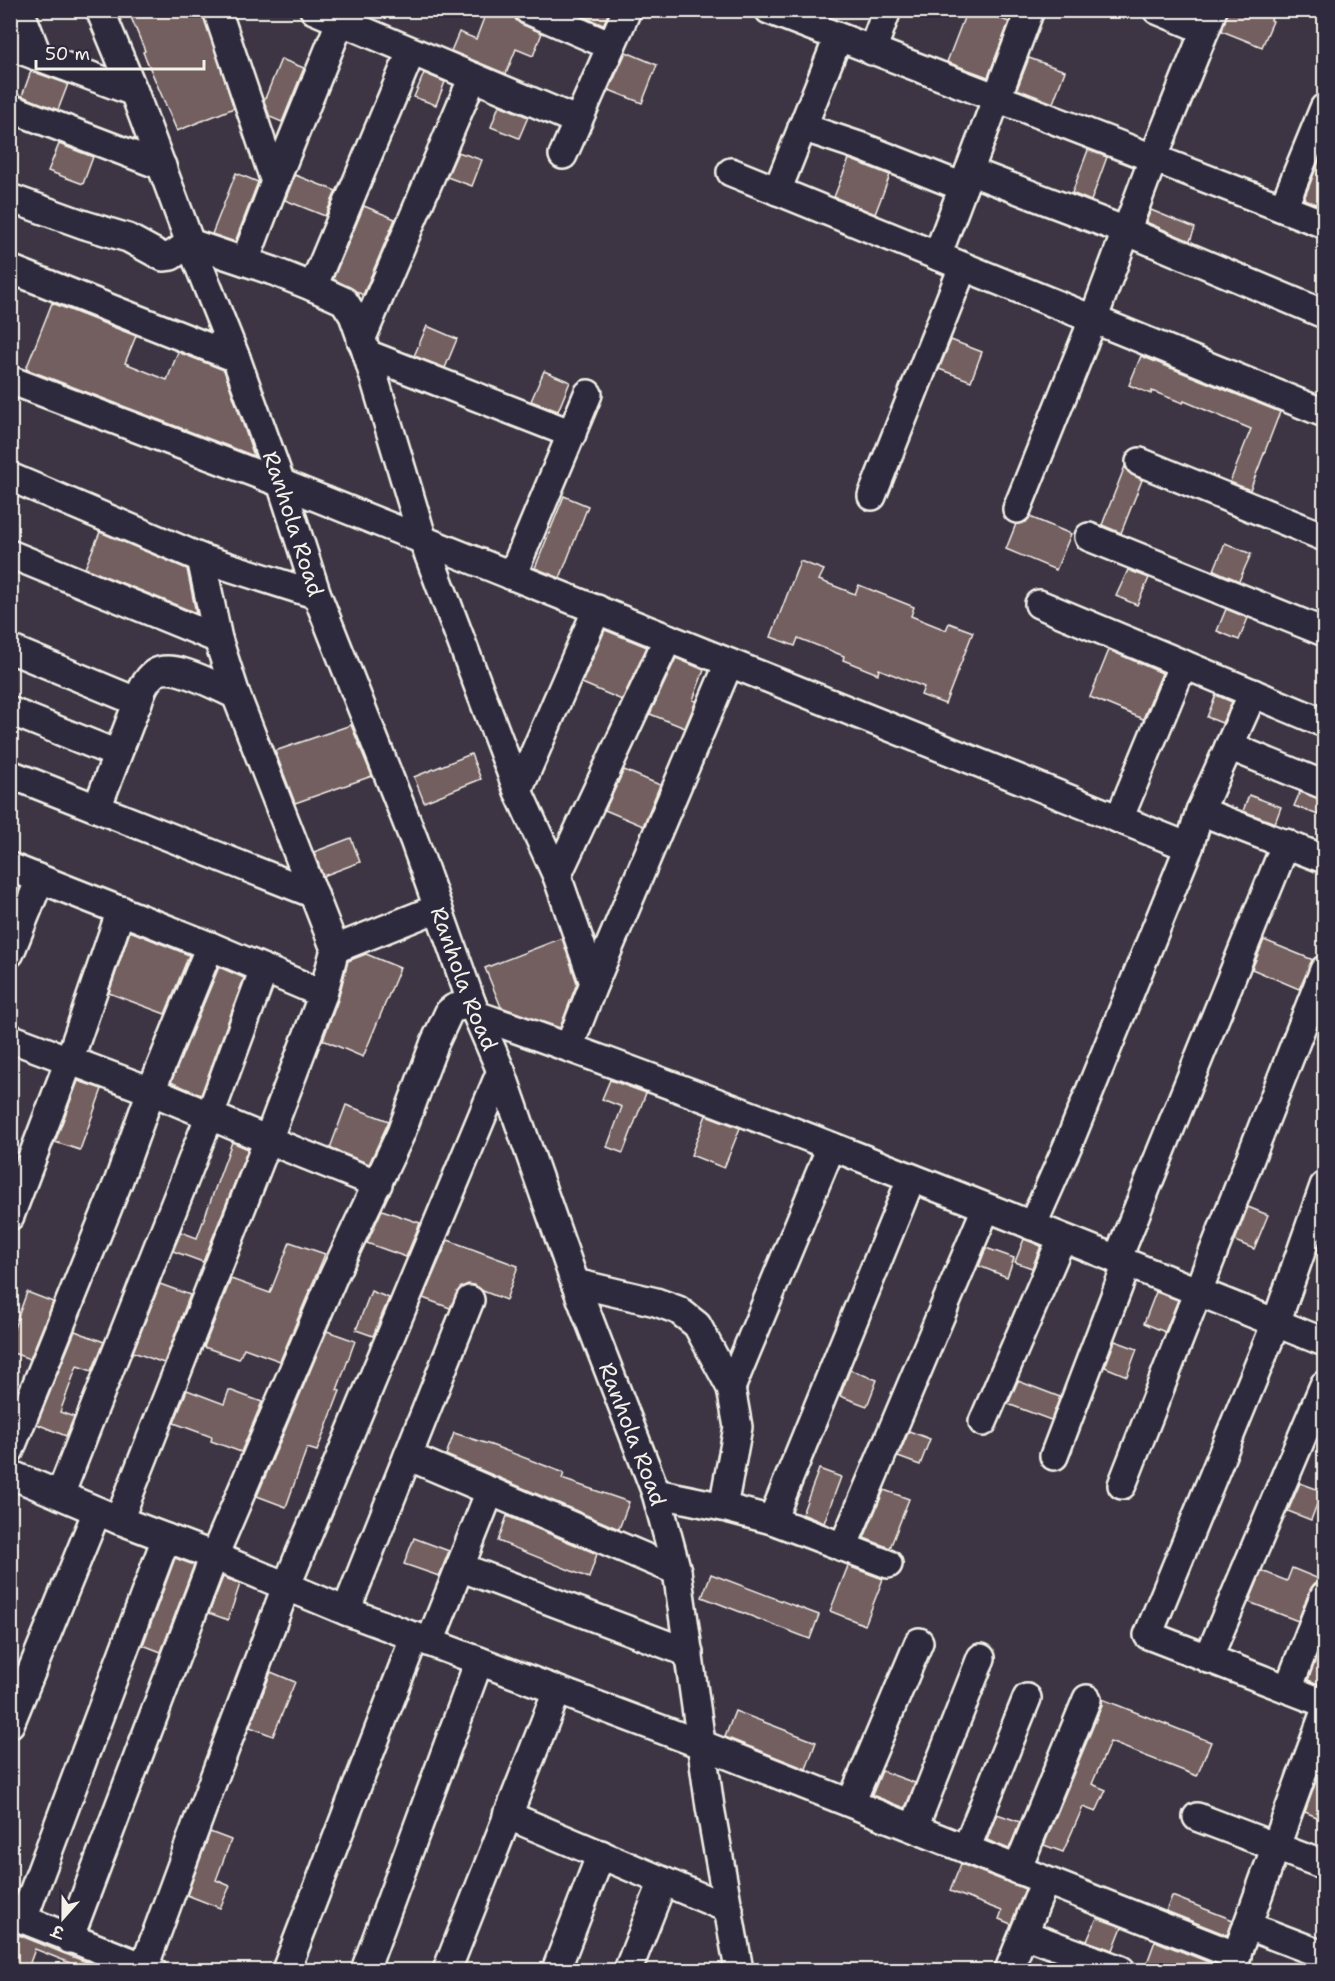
<svg xmlns="http://www.w3.org/2000/svg" width="1335" height="1981" viewBox="0 0 1335 1981" font-family="'Shantell Sans','Playpen Sans Deva',sans-serif">
<style>
.building{fill:#735f60;stroke:#f4f1e8;stroke-width:1.5}
.lines{fill:none;stroke-linecap:round;stroke-linejoin:round}
.minor-casing{stroke:#f4f1e8;stroke-width:32}
.minor{stroke:#2f2a3d;stroke-width:27}
.labels{text-anchor:middle;dominant-baseline:central;stroke-width:4.5;stroke-linejoin:round;paint-order:stroke}
.street-label{font-size:22px;fill:#f4f1e8;stroke:#2f2a3d}
</style>
<rect width="100%" height="100%" fill="#3d3544"/>
<filter id="ink" filterUnits="userSpaceOnUse"><feTurbulence type="fractalNoise" baseFrequency=".0167" numOctaves="2"/><feDisplacementMap in="SourceGraphic" scale="12" xChannelSelector="R" yChannelSelector="G"/><feConvolveMatrix kernelMatrix="1 2 1 2 8 2 1 2 1" color-interpolation-filters="sRGB"/></filter>
<g filter="url(#ink)">
<g class="building">
<polygon points="128,10 202,10 234,108 177,131 143,52 145,51"/>
<polygon points="487,10 506,10 513,13 516,20 521,24 542,33 533,56 516,49 506,74 451,51 459,32 476,39"/>
<polygon points="569,10 610,10 603,25"/>
<polygon points="967,10 979,10 1009,22 988,77 947,62"/>
<polygon points="1228,10 1275,10 1271,20 1273,21 1262,47 1222,31"/>
<polygon points="626,52 657,65 642,103 609,90"/>
<polygon points="1029,58 1065,71 1053,103 1017,89"/>
<polygon points="281,59 304,68 282,122 270,117 264,101"/>
<polygon points="31,71 68,84 58,110 22,96"/>
<polygon points="424,73 445,82 436,105 414,97"/>
<polygon points="499,105 528,117 519,138 491,127"/>
<polygon points="59,144 93,157 83,184 48,171"/>
<polygon points="1324,148 1324,207 1304,199"/>
<polygon points="1088,150 1107,157 1091,201 1072,193"/>
<polygon points="458,152 482,160 472,186 447,177"/>
<polygon points="849,159 890,175 875,214 834,197"/>
<polygon points="236,173 258,182 235,242 212,234"/>
<polygon points="295,175 336,191 325,216 285,200"/>
<polygon points="364,206 395,219 363,295 333,279"/>
<polygon points="1151,210 1195,228 1190,241 1146,222"/>
<polygon points="52,303 136,336 125,363 167,380 178,352 224,370 254,456 26,369"/>
<polygon points="427,326 457,339 445,368 414,356"/>
<polygon points="951,340 982,352 971,381 939,369"/>
<polygon points="1141,356 1280,412 1250,490 1230,482 1251,429 1184,401 1183,403 1152,391 1151,394 1129,385"/>
<polygon points="544,371 570,382 558,411 531,401"/>
<polygon points="1125,466 1128,472 1142,480 1121,533 1102,525"/>
<polygon points="564,496 588,506 560,578 535,568"/>
<polygon points="1030,517 1071,534 1056,570 1006,549 1016,524 1026,522"/>
<polygon points="100,532 187,569 196,613 85,568"/>
<polygon points="1225,543 1251,554 1239,581 1214,570"/>
<polygon points="800,561 824,570 819,580 855,594 859,585 914,607 911,616 946,630 949,623 973,632 945,704 921,695 924,687 879,669 878,674 843,660 844,656 798,638 795,646 771,637"/>
<polygon points="1128,570 1149,578 1137,605 1116,596"/>
<polygon points="1226,609 1248,618 1239,640 1217,631"/>
<polygon points="605,630 647,647 622,700 582,683"/>
<polygon points="1109,650 1162,673 1143,719 1090,697"/>
<polygon points="676,658 704,670 693,700 696,701 685,728 650,714"/>
<polygon points="1216,695 1232,702 1222,723 1207,717"/>
<polygon points="351,725 372,776 295,803 275,751"/>
<polygon points="471,754 481,779 424,802 414,777"/>
<polygon points="624,770 660,785 643,826 605,810"/>
<polygon points="1300,792 1324,800 1324,807 1321,816 1294,806"/>
<polygon points="1249,795 1281,807 1275,823 1243,811"/>
<polygon points="351,838 360,862 323,876 314,852"/>
<polygon points="130,931 189,955 165,1014 109,993"/>
<polygon points="562,938 577,983 560,1028 501,1007 485,968"/>
<polygon points="1264,940 1313,960 1299,989 1252,969"/>
<polygon points="366,954 400,968 363,1057 323,1040 338,1000 348,961"/>
<polygon points="219,967 244,978 201,1095 171,1082"/>
<polygon points="610,1080 646,1093 623,1153 607,1147 622,1107 602,1099"/>
<polygon points="78,1081 102,1089 80,1150 55,1142"/>
<polygon points="346,1105 389,1121 369,1164 330,1148"/>
<polygon points="706,1115 740,1128 724,1168 691,1155"/>
<polygon points="232,1142 248,1149 203,1262 173,1251 181,1232 197,1238"/>
<polygon points="1248,1207 1268,1215 1254,1249 1235,1241"/>
<polygon points="382,1210 420,1223 406,1257 367,1243"/>
<polygon points="1024,1239 1041,1246 1032,1268 1015,1262"/>
<polygon points="448,1240 518,1266 506,1300 483,1291 476,1286 468,1284 460,1288 450,1308 423,1298"/>
<polygon points="290,1242 325,1254 280,1361 244,1348 239,1359 204,1347 231,1279 270,1293"/>
<polygon points="986,1248 1014,1258 1007,1277 979,1266"/>
<polygon points="160,1284 190,1295 164,1363 133,1352"/>
<polygon points="371,1291 389,1298 373,1336 356,1330"/>
<polygon points="27,1292 53,1302 30,1359 10,1352 10,1339"/>
<polygon points="1156,1292 1178,1300 1165,1332 1144,1323"/>
<polygon points="75,1331 104,1342 92,1371 77,1366 60,1412 74,1417 66,1436 37,1424"/>
<polygon points="327,1331 355,1341 337,1390 340,1391 317,1451 307,1448 286,1507 257,1496"/>
<polygon points="1115,1341 1137,1349 1127,1376 1105,1367"/>
<polygon points="850,1370 877,1380 867,1406 840,1396"/>
<polygon points="1018,1381 1060,1397 1051,1420 1008,1404"/>
<polygon points="187,1390 224,1404 229,1390 262,1402 241,1452 211,1441 212,1437 174,1423"/>
<polygon points="909,1431 930,1439 920,1465 898,1457"/>
<polygon points="454,1433 494,1446 546,1466 564,1473 562,1479 629,1502 619,1529 446,1455"/>
<polygon points="819,1469 841,1477 824,1523 802,1514"/>
<polygon points="1300,1483 1322,1491 1311,1520 1288,1511"/>
<polygon points="884,1490 909,1499 890,1548 864,1538"/>
<polygon points="507,1516 597,1554 589,1578 498,1541"/>
<polygon points="414,1538 449,1551 439,1576 404,1564"/>
<polygon points="175,1558 194,1565 161,1652 143,1645"/>
<polygon points="848,1566 883,1579 865,1625 830,1611"/>
<polygon points="1292,1568 1324,1581 1315,1583 1310,1590 1298,1621 1249,1602 1262,1571 1287,1581"/>
<polygon points="711,1574 819,1615 810,1639 702,1597"/>
<polygon points="223,1577 240,1584 228,1620 209,1613"/>
<polygon points="1324,1638 1324,1686 1308,1680"/>
<polygon points="271,1672 295,1682 273,1736 250,1727"/>
<polygon points="1102,1699 1211,1742 1197,1776 1110,1742 1092,1784 1106,1790 1096,1812 1083,1807 1063,1852 1044,1845 1102,1705"/>
<polygon points="735,1711 816,1742 806,1769 725,1737"/>
<polygon points="1324,1759 1324,1820 1305,1812"/>
<polygon points="882,1771 915,1783 905,1808 872,1795"/>
<polygon points="997,1814 1020,1822 1009,1849 987,1840"/>
<polygon points="210,1832 231,1840 216,1880 230,1886 220,1908 187,1895"/>
<polygon points="961,1864 1025,1889 1011,1924 999,1919 1002,1911 950,1891"/>
<polygon points="1172,1896 1233,1920 1227,1935 1166,1911"/>
<polygon points="1097,1918 1122,1927 1113,1950 1087,1941"/>
<polygon points="19,1935 63,1953 110,1971 90,1971 35,1949 27,1971 10,1971 10,1956"/>
<polygon points="1155,1941 1216,1965 1216,1971 1144,1971"/>
</g>
<g class="lines">
<g class="minor-casing">
<g id="minor">
<polyline points="20,10 38,57"/>
<path id="s1" d="M 100,10 L 134,92 L 190,243 L 236,358 L 281,483 L 317,595 L 414,840 L 472,1004 L 501,1071 L 575,1283 L 656,1493 L 677,1571 L 710,1807 L 739,1970"/>
<polyline points="217,10 275,182"/>
<polyline points="314,10 578,121"/>
<polyline points="528,10 611,46"/>
<polyline points="769,10 1324,224"/>
<polyline points="1157,10 1205,30"/>
<polyline points="10,46 134,92"/>
<polyline points="872,51 887,10"/>
<polyline points="10,108 162,166"/>
<polyline points="802,127 862,147 963,187"/>
<polyline points="563,155 627,10"/>
<polyline points="969,171 1126,231 1324,314"/>
<polyline points="731,172 1324,413"/>
<polyline points="777,191 838,38"/>
<polyline points="10,198 85,225 128,238 163,257 171,256 190,243 273,271 313,287 344,301 353,315 367,354 423,540 518,791 557,876 594,983 569,1047"/>
<polyline points="1283,208 1324,108"/>
<polyline points="937,256 1030,10"/>
<polyline points="245,261 275,182 345,10"/>
<polyline points="10,269 236,358"/>
<polyline points="313,287 411,52"/>
<polyline points="361,340 473,77"/>
<polyline points="367,354 572,434"/>
<polyline points="10,380 281,483 1189,847"/>
<polyline points="1140,462 1324,537"/>
<polyline points="10,477 201,558 317,595"/>
<polyline points="872,496 963,267"/>
<polyline points="1017,509 1093,320 1153,159 1213,10"/>
<polyline points="1089,537 1324,632"/>
<polyline points="10,554 218,639"/>
<polyline points="201,558 218,639 236,695 335,949"/>
<polyline points="512,576 588,394"/>
<polyline points="1039,604 1324,723"/>
<polyline points="10,649 138,702"/>
<polyline points="10,711 117,754"/>
<polyline points="1229,746 1324,785"/>
<polyline points="10,774 314,894"/>
<polyline points="518,791 597,609"/>
<path d="M 97,808 L 143,688 C 146,682 149,677 155,673 C 173,661 217,687 236,695"/>
<polyline points="1200,811 1253,693"/>
<polyline points="1119,819 1183,664"/>
<polyline points="10,867 210,946 323,994"/>
<polyline points="557,876 668,638"/>
<polyline points="10,953 40,879"/>
<polyline points="594,983 729,663"/>
<path d="M 477,1015 C 763,1115 1043,1230 1324,1342"/>
<polyline points="10,1038 151,1091 268,1140 378,1184"/>
<polyline points="1324,1186 1276,1323 1148,1635 1324,1703"/>
<polyline points="10,1216 69,1061 121,910"/>
<polyline points="1032,1226 1068,1145 1189,847 1200,811 1324,859"/>
<polyline points="1117,1260 1286,843"/>
<polyline points="575,1283 656,1302 678,1310 697,1325 731,1388 738,1427 723,1507"/>
<polyline points="731,1388 831,1147"/>
<polyline points="983,1422 1062,1238"/>
<polyline points="10,1450 119,1180 151,1091 210,946"/>
<polyline points="408,1456 677,1571"/>
<polyline points="1054,1456 1127,1264"/>
<polyline points="10,1474 119,1520 214,1556 346,1611 703,1745 1237,1956"/>
<polyline points="1122,1485 1324,970"/>
<polyline points="656,1493 723,1507 772,1520 888,1564"/>
<polyline points="60,1495 210,1115 264,969"/>
<polyline points="119,1520 268,1140 323,994 335,949 438,908"/>
<polyline points="772,1520 911,1179"/>
<polyline points="843,1547 986,1208"/>
<polyline points="460,1567 689,1653"/>
<polyline points="346,1611 470,1300"/>
<polyline points="430,1642 490,1491"/>
<polyline points="1208,1659 1324,1385"/>
<polyline points="1288,1689 1324,1596"/>
<polyline points="10,1724 97,1511"/>
<polyline points="851,1803 919,1642"/>
<polyline points="507,1815 729,1909"/>
<polyline points="1197,1817 1324,1865"/>
<polyline points="914,1828 981,1658"/>
<polyline points="966,1849 1027,1698"/>
<polyline points="1017,1870 1087,1699"/>
<polyline points="10,1914 152,1970"/>
<polyline points="23,1919 166,1538"/>
<polyline points="1248,1926 1324,1955"/>
<polyline points="1024,1934 1121,1970"/>
<polyline points="69,1939 214,1556 334,1275 401,1133 435,1042 449,1012 454,1008 472,1004"/>
<polyline points="143,1970 206,1799 286,1587 501,1071"/>
<polyline points="286,1970 415,1636"/>
<polyline points="365,1970 479,1661"/>
<polyline points="447,1970 557,1691"/>
<polyline points="556,1970 601,1854"/>
<polyline points="628,1970 663,1881"/>
<polyline points="1009,1970 1045,1881"/>
<polyline points="1231,1970 1324,1714"/>
</g>
</g>
<use href="#minor" class="minor"/>
</g>
</g>
<g class="labels">
<g class="street-label">
<text stroke="none"><textPath href="#s1" startOffset="549">Ranhola Road</textPath></text>
<text stroke="none"><textPath href="#s1" startOffset="1035">Ranhola Road</textPath></text>
<text stroke="none"><textPath href="#s1" startOffset="1521">Ranhola Road</textPath></text>
</g>
</g>
<rect width="1335" height="1981" fill="none" stroke="#2f2a3d" stroke-width="36"/>
<rect x="18" y="18" width="1299" height="1945" fill="none" stroke="#f4f1e8" stroke-width="2" filter="url(#ink)"/>
<g transform="translate(63 1918) rotate(201)" stroke="#2f2a3d" stroke-width="4.5" paint-order="stroke">
<path d="M0-4.5L10 22L0 15L-10 22Z" fill="#f4f1e8"/>
<text y="-9" font-size="16" font-weight="bold" text-anchor="middle" fill="#f4f1e8">उ</text>
</g>
<path d="M36 60v9h168v-9" fill="none" stroke="#f4f1e8" stroke-width="3"/>
<text x="45" y="60" font-size="18" fill="#f4f1e8" stroke="#2f2a3d" stroke-width="4.5" paint-order="stroke">50 m</text>
</svg>
